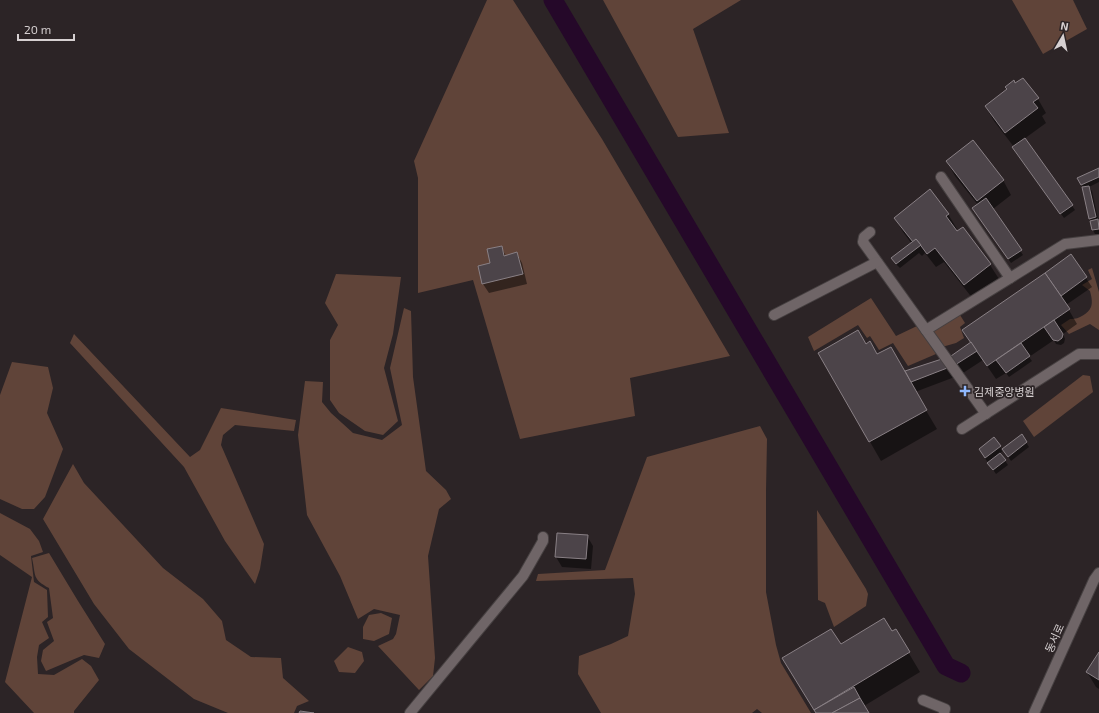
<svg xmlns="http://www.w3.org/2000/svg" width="1099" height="713" viewBox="0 0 1099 713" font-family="'Exo 2','Noto Sans KR',sans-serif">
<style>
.green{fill:#604439}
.shadow{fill:#0007}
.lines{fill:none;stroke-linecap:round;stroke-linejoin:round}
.canal{stroke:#250829;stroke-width:19}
.building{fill:#4c4449;stroke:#898085}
.lane-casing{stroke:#464041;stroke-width:12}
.secondary-casing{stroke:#464041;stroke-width:12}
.lane{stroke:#6f6567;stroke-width:10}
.secondary{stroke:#6f6567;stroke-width:10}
.poi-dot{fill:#90b8fd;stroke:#2c2426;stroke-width:1.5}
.labels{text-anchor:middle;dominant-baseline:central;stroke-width:3.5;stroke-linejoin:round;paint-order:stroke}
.poi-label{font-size:11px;fill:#d6d0d1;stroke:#2c2426;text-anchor:start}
.street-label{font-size:11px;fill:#d6d0d1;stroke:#2c2426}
</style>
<rect width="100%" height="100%" fill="#2c2426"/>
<g class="green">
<polygon points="487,0 513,0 602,139 730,356 630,378 635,416 520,439 473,280 418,293 418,178 414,161"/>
<polygon points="603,0 741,0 693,29 729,133 678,137"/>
<polygon points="1012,0 1073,0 1087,29 1043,54"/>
<path d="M 1092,268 L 1099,292 L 1099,330 L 1090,324 L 1069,334 L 1061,325 L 1070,319 C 1077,320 1088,314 1091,307 C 1093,302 1091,295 1090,291 L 1082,285 L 1092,279 L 1088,270 Z"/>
<polygon points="336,274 401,277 393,334 384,368 398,421 383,435 365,431 339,413 330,400 330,340 338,325 325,303"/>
<polygon points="871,298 896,336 917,326 936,354 908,366 893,343 879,350 870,336 867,338 858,325 814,351 808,337"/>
<polygon points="404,308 411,311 413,377 426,471 446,490 451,499 439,509 428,556 435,658 433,676 419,690 378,646 393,639 396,634 400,615 374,609 358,619 340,576 307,515 298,435 305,381 323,382 322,402 331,413 353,433 382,440 402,425 390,368"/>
<polygon points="956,314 960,315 965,323 960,327 964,338 956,343 942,347 931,331"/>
<polygon points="74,334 190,457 200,450 221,408 296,420 294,431 235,425 223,435 221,445 264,544 260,569 255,584 225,541 184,467 70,343"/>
<polygon points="12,362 48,367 53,388 47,413 63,449 45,497 34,509 22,509 0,499 0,395"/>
<polygon points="1083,375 1090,376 1093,392 1034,437 1023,421"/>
<polygon points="760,426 767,439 766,491 766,592 776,645 781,663 811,713 762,713 757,709 752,713 601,713 578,674 579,656 611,644 628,636 635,594 633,578 536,581 538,574 605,570 647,457"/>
<polygon points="73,464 84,483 163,568 203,599 222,621 226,640 251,657 281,658 283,678 309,701 297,706 294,713 228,713 194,699 129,649 94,604 43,519"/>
<polygon points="817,510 866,589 868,594 866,606 834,627 825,603 818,600"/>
<polygon points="0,513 30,529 39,541 43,552 31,556 34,582 47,590 48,617 42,622 49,638 39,645 37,657 38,674 54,675 82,659 91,666 99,680 74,711 74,713 34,713 5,682 32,577 0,555"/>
<path d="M 49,553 L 78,601 L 105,644 L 99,658 L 84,655 L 46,671 L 41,661 L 43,650 L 54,641 L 47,622 L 53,618 L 49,588 C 32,579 36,576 32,558 Z"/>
<polygon points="381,613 392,618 389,634 374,641 363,639 363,627 369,615"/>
<polygon points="348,647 362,652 364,661 355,673 339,672 334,661"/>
</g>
<g class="shadow">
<polygon points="1015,85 1038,99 1046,113 1042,116 1046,123 1024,139 1075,210 1064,218 1015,152 1014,147 994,121 986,107"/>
<polygon points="947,162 1003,180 1011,195 993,209 1023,255 1011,263 976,213 978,205 955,176"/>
<polygon points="1099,169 1099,182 1089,187 1092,191 1099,223 1099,234 1095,234 1093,230 1083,187 1079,179"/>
<polygon points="948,214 957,229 955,230 990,265 999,279 973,299 944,262 936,267 925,253 922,256 919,253 900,268 895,263 912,244 903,232 895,218"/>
<polygon points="501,247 506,256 517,254 522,263 527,284 489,293 483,284 479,267 491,264"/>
<polygon points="1071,256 1092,287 1066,305 1077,324 1063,334 1065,339 1064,343 1061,345 1056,344 1054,340 1029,357 1032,361 1009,377 1006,373 996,379 983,360 960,375 915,392 937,429 881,461 819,353 865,345 877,356 904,372 952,357 971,344 1045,274"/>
<polygon points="1022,436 1029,447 1011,461 1004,450 1000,453 1008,465 996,474 982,454 1000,447 1002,451"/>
<polygon points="587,536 593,546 591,569 562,567 556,557"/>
<polygon points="895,630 920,672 864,706 868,713 816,713 795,678 840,645 891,632"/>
<polygon points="1099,654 1099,689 1096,687 1087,672"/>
</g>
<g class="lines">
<polyline class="canal" points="553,0 946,666 961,673"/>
</g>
<g class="building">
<polygon points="1023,78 1039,98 1033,102 1038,108 1005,133 985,106 1007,89 1005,87 1014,80 1015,83"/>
<polygon points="1025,138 1073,205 1060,214 1012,147"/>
<polygon points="973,140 1004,180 977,201 946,161"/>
<polygon points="1099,168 1099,177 1081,185 1077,178"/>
<polygon points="1089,186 1096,217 1089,219 1082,187"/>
<polygon points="930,189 949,214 946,216 957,231 963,227 991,264 964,285 935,248 927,254 916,239 913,242 894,218"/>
<polygon points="986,198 1022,250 1008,259 972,208"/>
<polygon points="1098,219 1099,229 1092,230 1090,221"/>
<polygon points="916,239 921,245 896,264 891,258"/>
<polygon points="502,246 504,256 517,252 523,274 482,284 478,266 490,263 487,249"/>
<polygon points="1071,254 1087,277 1061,296 1045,273"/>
<polygon points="1045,273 1070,309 987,366 962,330"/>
<polygon points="1054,320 1063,334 1062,338 1058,341 1053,340 1044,327"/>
<polygon points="858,330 866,344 870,341 877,354 891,347 927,410 869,442 818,353"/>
<polygon points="971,342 977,351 955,365 911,382 905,371 951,356"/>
<polygon points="1021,343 1030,356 1006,373 996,360"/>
<polygon points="1022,434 1027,442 1008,457 1002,449"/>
<polygon points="994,437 1001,446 985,458 979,449"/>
<polygon points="1000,453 1006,460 993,470 987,463"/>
<polygon points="557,533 588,535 586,559 555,557"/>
<polygon points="884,618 892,631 896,629 910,652 814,710 782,658 831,629 841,644"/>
<polygon points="1099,652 1099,680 1086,672"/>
<polygon points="854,687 860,698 832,713 816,713 814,710"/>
<polygon points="860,698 869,713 832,713"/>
<polygon points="300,711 314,713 299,713"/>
</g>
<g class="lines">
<g class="lane-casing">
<g id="lane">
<polyline points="941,177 1010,278"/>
<polyline points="870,232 864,237 863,242 986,414"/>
<polyline points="774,315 877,262"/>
<polyline points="926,330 1065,244 1099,240"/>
<polyline points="962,429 1079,354 1099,354"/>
<polyline points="923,700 945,709 944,713"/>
<polyline points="410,713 523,576 543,541 543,537"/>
</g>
</g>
<g class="secondary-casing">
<polyline id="secondary" points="1034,713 1094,580 1099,573"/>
</g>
<use href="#lane" class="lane"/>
<use href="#secondary" class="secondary"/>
</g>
<path class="poi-dot" d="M963 385h4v4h4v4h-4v4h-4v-4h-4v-4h4z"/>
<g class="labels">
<g class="poi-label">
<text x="974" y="391">김제중앙병원</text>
</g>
<g class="street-label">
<text transform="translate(1054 638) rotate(-66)">동서로</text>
</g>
</g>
<g transform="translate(1063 36) rotate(9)" stroke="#2c2426" stroke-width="3" paint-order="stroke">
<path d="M0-3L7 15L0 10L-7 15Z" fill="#d6d0d1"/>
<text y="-6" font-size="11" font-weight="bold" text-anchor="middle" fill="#d6d0d1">N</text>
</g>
<path d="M18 34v6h56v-6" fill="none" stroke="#d6d0d1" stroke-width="2"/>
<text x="24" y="34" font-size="12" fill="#d6d0d1" stroke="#2c2426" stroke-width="3" paint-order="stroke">20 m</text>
</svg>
